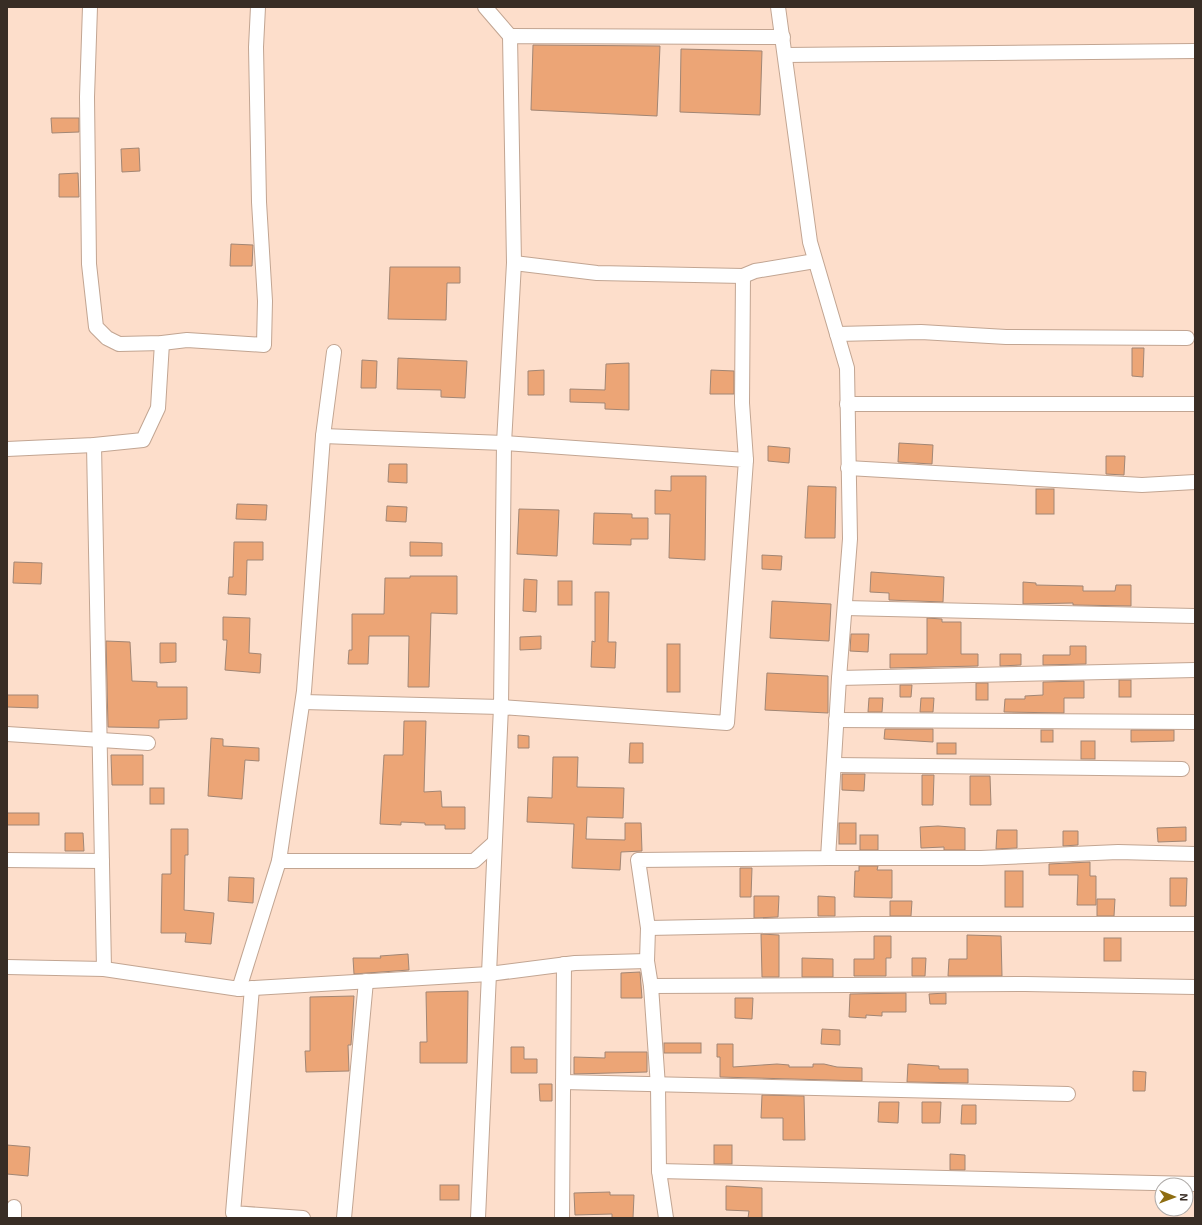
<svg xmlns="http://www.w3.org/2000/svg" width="1202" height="1225" viewBox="0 0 1202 1225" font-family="'Exo 2',sans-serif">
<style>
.building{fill:#eca576;stroke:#a28674}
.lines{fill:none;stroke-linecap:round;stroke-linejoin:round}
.minor-casing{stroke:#c2a592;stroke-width:16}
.minor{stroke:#fff;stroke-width:14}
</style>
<rect width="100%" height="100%" fill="#fddecb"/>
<g class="building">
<polygon points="533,45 660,46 657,116 531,110"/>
<polygon points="681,49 762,51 760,115 680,112"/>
<polygon points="51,118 79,118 79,132 52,133"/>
<polygon points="139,148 140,171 122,172 121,149"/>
<polygon points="78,173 79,197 59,197 59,174"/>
<polygon points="231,244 253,245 252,266 230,266"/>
<polygon points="390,267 460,267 460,283 447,283 446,320 388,319"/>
<polygon points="1132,348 1144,348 1143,377 1132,376"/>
<polygon points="398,358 467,361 465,398 441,397 441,390 397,389"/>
<polygon points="362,360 377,361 376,388 361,388"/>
<polygon points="629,363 629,410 605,409 605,403 570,402 570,389 605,390 606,364"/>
<polygon points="544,370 544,395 528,395 528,371"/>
<polygon points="711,370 734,371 734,394 710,394"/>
<polygon points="899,443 933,445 932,464 898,462"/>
<polygon points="768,446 790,448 789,463 768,461"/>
<polygon points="1106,456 1125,456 1124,475 1106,474"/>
<polygon points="389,464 407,464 407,483 388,482"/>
<polygon points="671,476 706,476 705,560 669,558 670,514 655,514 655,490 671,491"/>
<polygon points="808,486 836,487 835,538 805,538"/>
<rect x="1036" y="489" width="18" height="25"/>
<polygon points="237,504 267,505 266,520 236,519"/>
<polygon points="387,506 407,507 406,522 386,521"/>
<polygon points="519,509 559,510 557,556 517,554"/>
<polygon points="594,513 632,514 632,518 648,518 648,539 631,539 631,545 593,544"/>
<polygon points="234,542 263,542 263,560 247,560 246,595 228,594 229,577 233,577"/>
<polygon points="410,542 442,543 442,556 410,556"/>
<polygon points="762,555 782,556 781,570 762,569"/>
<polygon points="14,562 42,563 41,584 13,583"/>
<polygon points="871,572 944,577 943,602 889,600 889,593 870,592"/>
<polygon points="410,576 457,576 457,614 431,613 429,687 408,687 409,636 369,636 368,664 348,664 349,650 352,650 352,614 384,614 385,578 410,578"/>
<polygon points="524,579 537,580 536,612 523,611"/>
<rect x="558" y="581" width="14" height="24"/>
<polygon points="1023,582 1036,583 1036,585 1083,586 1083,591 1115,591 1116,585 1131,585 1131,606 1073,605 1073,603 1023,604"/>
<polygon points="595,592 609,592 608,642 616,642 615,668 591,667 592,641 595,642"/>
<polygon points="772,601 831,604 829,641 770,638"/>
<polygon points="223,617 250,618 249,653 261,654 260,673 225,670 227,640 223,640"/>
<polygon points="927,618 942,619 942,622 961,622 961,654 978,654 978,666 890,668 890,654 927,654"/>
<polygon points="851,634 869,634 868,652 850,651"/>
<polygon points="541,636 541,649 520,650 520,637"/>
<polygon points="106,641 130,642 132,681 157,682 157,687 187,687 187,719 159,720 159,728 108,727"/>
<polygon points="160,643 176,643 176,662 160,663"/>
<rect x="667" y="644" width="13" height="48"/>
<polygon points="1070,646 1086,646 1086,664 1043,665 1043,655 1070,655"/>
<polygon points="1000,654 1021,654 1021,665 1000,666"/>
<polygon points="767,673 828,676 828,713 765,710"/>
<rect x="1119" y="680" width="12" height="17"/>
<polygon points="1084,681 1084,698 1064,698 1064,713 1004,712 1005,699 1025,699 1025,696 1043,695 1043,682"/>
<rect x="976" y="683" width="12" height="17"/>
<polygon points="900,685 912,685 911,697 900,697"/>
<polygon points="7,695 38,695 38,708 7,707"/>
<polygon points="869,698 883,698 882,712 868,712"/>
<polygon points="921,698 934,698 933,712 920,712"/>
<polygon points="404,721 426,721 424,792 441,791 442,807 465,807 465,829 445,829 445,825 425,825 425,823 401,822 401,825 380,824 384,755 403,755"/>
<polygon points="885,729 933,729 933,742 884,739"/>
<rect x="1041" y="730" width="12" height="12"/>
<polygon points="1131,730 1174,730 1174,741 1131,742"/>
<polygon points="518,735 529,736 529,748 518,748"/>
<polygon points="211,738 223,739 223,746 259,748 259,761 245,760 242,799 208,796"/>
<rect x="1081" y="741" width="14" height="18"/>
<polygon points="630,743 643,743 643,763 629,763"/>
<rect x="937" y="743" width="19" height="11"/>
<polygon points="111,755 143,755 143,785 112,785"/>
<polygon points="553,757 578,757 577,787 624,788 623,818 587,817 586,839 625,840 625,823 641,823 642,851 621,852 620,870 572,868 574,824 527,822 528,797 552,798"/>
<polygon points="842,774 865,774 864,791 842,790"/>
<polygon points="922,775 934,775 933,805 922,805"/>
<polygon points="970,776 990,776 991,805 970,805"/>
<rect x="150" y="788" width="14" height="16"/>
<rect x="7" y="813" width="32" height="12"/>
<rect x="839" y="823" width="17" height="21"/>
<polygon points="938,826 965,828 965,850 944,850 944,847 921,848 920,827"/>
<polygon points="1186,827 1186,841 1158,842 1157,828"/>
<polygon points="171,829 188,829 188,855 185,855 184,910 214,913 211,944 185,942 186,933 161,933 162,874 171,874"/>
<polygon points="997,830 1017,830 1017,848 996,849"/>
<polygon points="1063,831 1078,831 1078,845 1063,846"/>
<polygon points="65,833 83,833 84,851 65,851"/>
<rect x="860" y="835" width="18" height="15"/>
<polygon points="1090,862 1090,876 1096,876 1096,905 1077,905 1078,875 1049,875 1049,864"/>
<polygon points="859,866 878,866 877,870 892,870 892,898 854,897 855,871 859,871"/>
<polygon points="740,868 752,868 751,897 740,897"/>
<rect x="1005" y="871" width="18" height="36"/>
<polygon points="229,877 254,878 253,903 228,901"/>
<polygon points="1170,878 1187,878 1186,906 1170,906"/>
<polygon points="754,896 779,896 778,917 754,918"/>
<polygon points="818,896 835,897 835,916 818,916"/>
<polygon points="1097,899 1115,899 1114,916 1097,916"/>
<polygon points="890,901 912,901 911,916 890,916"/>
<polygon points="761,934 779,935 779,977 762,977"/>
<polygon points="967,935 1001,936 1002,976 948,976 949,959 967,959"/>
<polygon points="874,936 891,936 891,958 886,958 886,976 854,976 854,959 874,959"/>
<rect x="1104" y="938" width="17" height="23"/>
<polygon points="408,954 409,970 354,974 353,958 381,958 380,956"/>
<polygon points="802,958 833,959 833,977 802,977"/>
<polygon points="912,958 926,958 925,976 912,976"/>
<polygon points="640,972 642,998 621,998 621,973"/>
<polygon points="468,991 467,1063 420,1063 420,1042 427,1042 426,992"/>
<polygon points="906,993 906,1012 882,1012 882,1016 866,1015 866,1018 849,1017 850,994"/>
<polygon points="946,993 946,1004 930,1004 929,994"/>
<polygon points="354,996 351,1045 348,1045 349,1071 306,1072 305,1051 310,1051 310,997"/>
<polygon points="735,998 753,998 752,1019 735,1018"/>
<polygon points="822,1029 840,1030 840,1045 821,1044"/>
<rect x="664" y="1043" width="37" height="10"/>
<polygon points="717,1044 733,1044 733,1067 777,1064 789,1065 789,1067 813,1067 813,1064 824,1064 837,1067 862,1068 862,1081 720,1077 720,1057 717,1057"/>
<polygon points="511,1047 524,1047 524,1059 537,1059 537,1073 511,1073"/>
<polygon points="605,1052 647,1052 647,1072 574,1074 574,1057 605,1058"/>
<polygon points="908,1064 939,1066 939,1069 968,1069 968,1083 907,1082"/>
<polygon points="1133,1071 1146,1072 1145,1091 1133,1091"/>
<polygon points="539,1084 552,1084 552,1101 540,1101"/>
<polygon points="762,1095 804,1096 805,1140 783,1140 783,1118 761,1118"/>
<polygon points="879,1102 899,1102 898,1123 878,1122"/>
<polygon points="922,1102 941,1102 940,1123 922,1123"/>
<polygon points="962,1105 976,1105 976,1124 961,1124"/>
<polygon points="7,1145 30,1147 28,1176 7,1174"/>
<rect x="714" y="1145" width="18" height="19"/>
<polygon points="950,1154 965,1155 965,1170 950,1170"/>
<rect x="440" y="1185" width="19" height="15"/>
<polygon points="726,1186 762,1188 762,1218 748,1218 749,1211 726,1210"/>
<polygon points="610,1192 610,1195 634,1195 633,1218 612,1218 612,1214 575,1215 574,1193"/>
</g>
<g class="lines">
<g class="minor-casing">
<g id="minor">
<polyline points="90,7 87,97 89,264 96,327 107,338 119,344 162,343 187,340 264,345 265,301 259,202 256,47 258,7"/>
<polyline points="485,7 510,36"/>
<polyline points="785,55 1195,51"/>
<polyline points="514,263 597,273 743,276 755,271 815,261"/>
<polyline points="743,276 742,403 746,460"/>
<polyline points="837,334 921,332 1006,337 1187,338"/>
<polyline points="847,404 1195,404"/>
<polyline points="323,436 504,443 746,460 727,723 501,707 478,1218"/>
<polyline points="94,445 104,969"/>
<polyline points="7,449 94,445 143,440 158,408 162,343"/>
<polyline points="848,468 1142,485 1195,482"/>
<polyline points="845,608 1195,616"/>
<polyline points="839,678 1195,670"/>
<polyline points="303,702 501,707 504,443 514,263 510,36 783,37"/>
<polyline points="836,720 1195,722"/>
<polyline points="7,734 148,743"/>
<polyline points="834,765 1182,769"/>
<polyline points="828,858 981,858 1118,852 1195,854"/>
<polyline points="7,860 102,861"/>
<polyline points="279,861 474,861 494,843"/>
<polyline points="648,928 863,924 1195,924"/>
<polyline points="7,967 104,969 239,989 489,974 575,963 647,961"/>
<polyline points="651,986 1025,984 1195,987"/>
<polyline points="252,988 233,1213 303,1218"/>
<polyline points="239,989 279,861 304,691 323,436 334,352"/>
<polyline points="563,1082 1068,1094"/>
<polyline points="659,1171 1195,1184"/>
<polyline points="14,1218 14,1207"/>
<polyline points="344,1218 366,981"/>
<polyline points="562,1218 564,964"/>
<polyline points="666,1218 659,1171 658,1086 651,986 647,961 648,928 638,860 828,858 839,678 850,539 847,368 810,242 778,7"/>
</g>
</g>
<use href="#minor" class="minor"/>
</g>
<rect width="1202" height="1225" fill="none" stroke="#382d25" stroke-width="16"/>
<g transform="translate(1174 1197) rotate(91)"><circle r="19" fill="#ffffff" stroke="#afaba8"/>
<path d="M0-3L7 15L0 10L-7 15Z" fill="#8e6d11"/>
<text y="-6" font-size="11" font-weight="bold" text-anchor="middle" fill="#382d25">N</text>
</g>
</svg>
